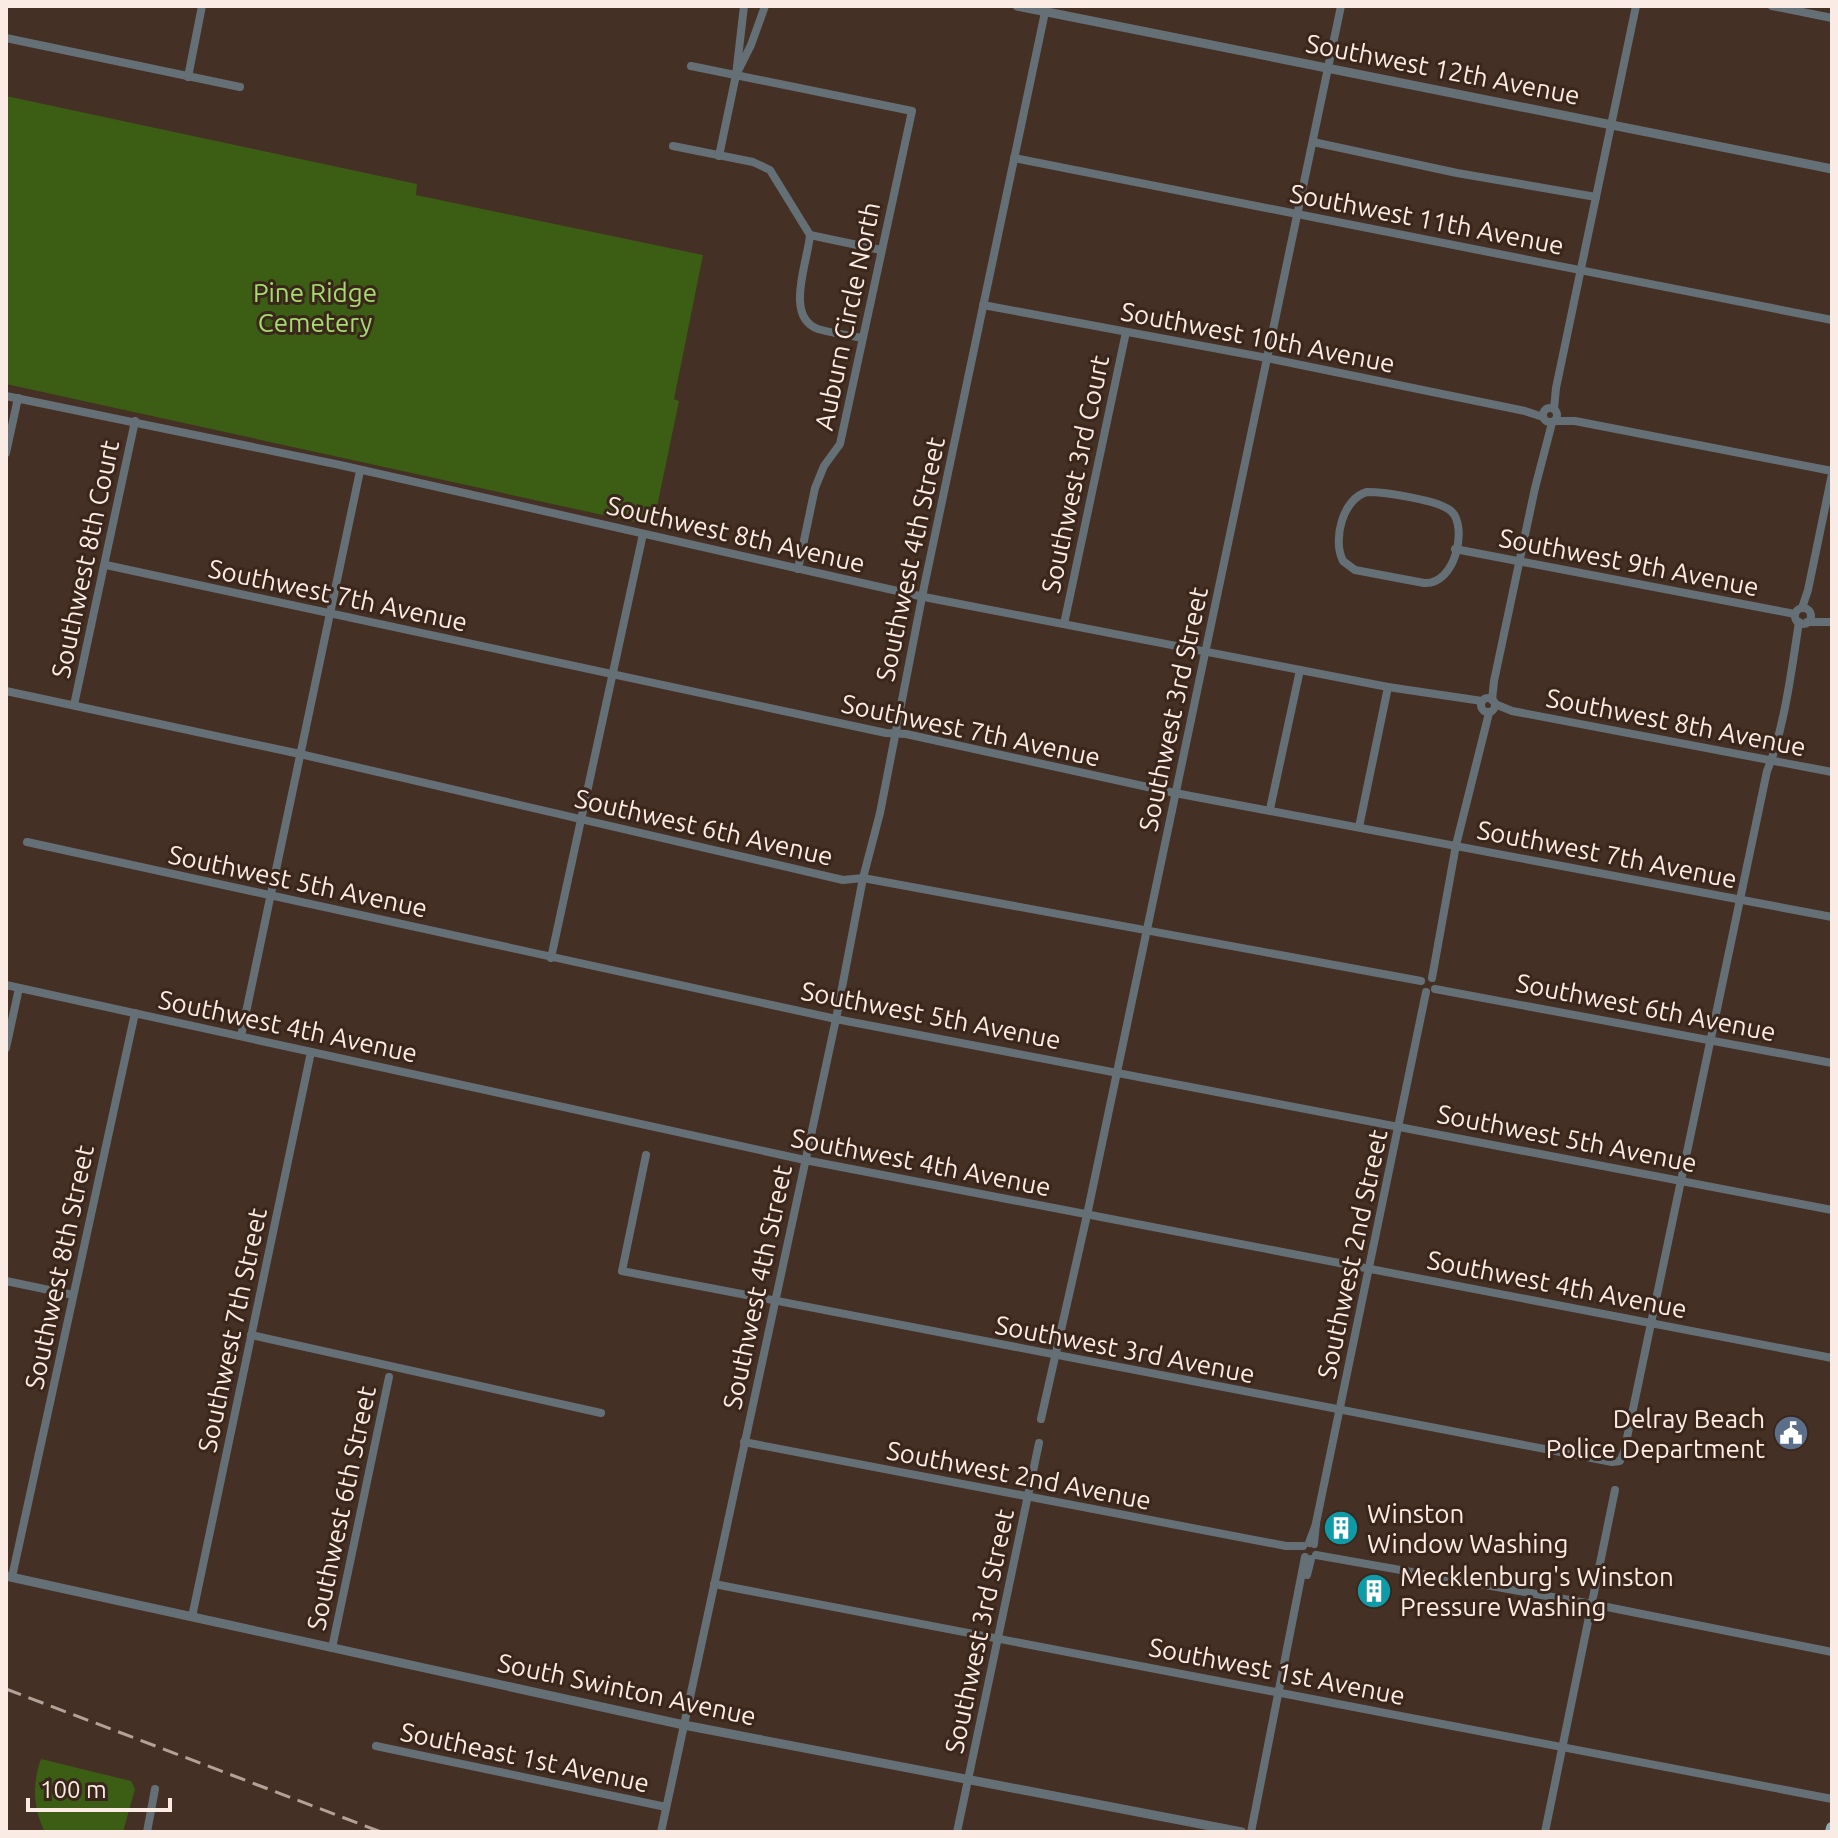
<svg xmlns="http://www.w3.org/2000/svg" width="1838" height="1838" viewBox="0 0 1838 1838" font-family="Ubuntu,sans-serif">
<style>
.green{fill:#3c5d14}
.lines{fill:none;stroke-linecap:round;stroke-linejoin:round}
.minor{stroke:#657076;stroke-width:8}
.tertiary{stroke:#657076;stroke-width:9}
.primary{stroke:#92abb5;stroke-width:12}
.rail{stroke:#b3a299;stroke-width:3;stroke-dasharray:16 8;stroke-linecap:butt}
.labels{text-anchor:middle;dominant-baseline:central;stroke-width:6;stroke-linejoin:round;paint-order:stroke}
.street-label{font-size:26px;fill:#faece4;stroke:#3a261b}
.park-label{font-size:26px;fill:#a4dd6e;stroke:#3a261b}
.poi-label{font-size:26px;fill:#faece4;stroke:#3a261b;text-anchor:start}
</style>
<rect width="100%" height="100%" fill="#453025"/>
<g class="green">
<polygon points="6,96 417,184 416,195 703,255 674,399 679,401 653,526 6,384"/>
<path d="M 41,1759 L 131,1781 L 135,1789 L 123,1832 L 45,1832 C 33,1809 32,1783 41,1759 Z"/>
</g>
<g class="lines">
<g class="minor">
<polyline points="1772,6 1832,18"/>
<polyline points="6,38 240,87"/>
<polyline points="691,66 912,111 840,444 824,466 815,488 798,569"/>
<polyline points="738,71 751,45 765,6"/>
<polyline points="188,77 202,6"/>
<polyline points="1313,142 1457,173 1596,197"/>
<path d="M 673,146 L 753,162 L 770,170 L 810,235 C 808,261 784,317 818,329 C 832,333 847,335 862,338"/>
<polyline points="719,156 736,75 744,6"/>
<polyline points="1014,158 1832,320"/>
<polyline points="810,235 881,250"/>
<polyline points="983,305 1267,358 1525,411 1543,417"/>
<polyline points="6,396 340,465 924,597 1388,687 1482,701"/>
<circle cx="1550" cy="415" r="7"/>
<polyline points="1554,409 1556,388 1636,6"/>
<polyline points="1555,421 1575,421 1832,471"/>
<polyline points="6,453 18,398"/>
<path d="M 1367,492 C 1384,492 1439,500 1451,511 C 1468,526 1456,585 1424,583 L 1355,570 L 1343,561 C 1332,540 1343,498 1367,492 Z"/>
<polyline points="1455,549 1795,614"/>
<polyline points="106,565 886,733 906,734 1175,793 1832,917"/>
<polyline points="1802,608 1808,590 1832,474"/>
<circle cx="1803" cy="616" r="8"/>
<polyline points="1807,622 1832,622"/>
<polyline points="1064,624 1126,332"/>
<polyline points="6,691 300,754 843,880 863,878 1421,981"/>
<circle cx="1488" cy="705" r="7"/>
<polyline points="1492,700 1494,681 1535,488 1552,423"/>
<polyline points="1495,704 1512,711 1832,772"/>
<polyline points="74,705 135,421"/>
<polyline points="1270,809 1300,670"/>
<polyline points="1359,827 1388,687"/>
<polyline points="27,842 836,1019 1832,1210"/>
<polyline points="551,958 643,534"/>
<polyline points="1432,978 1456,845 1489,713"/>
<polyline points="6,985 805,1160 1832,1358"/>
<polyline points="1435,989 1832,1063"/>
<polyline points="241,1036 360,471"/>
<polyline points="6,1048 19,988"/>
<path d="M 646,1155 L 622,1271 L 1612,1462 L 1620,1461 L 1624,1452 L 1767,771 C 1784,731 1792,667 1799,622"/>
<polyline points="6,1281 73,1295"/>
<polyline points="251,1335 601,1413"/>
<polyline points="1041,1419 1087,1215 1341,6"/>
<polyline points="744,1442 1286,1546 1303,1546"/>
<polyline points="1309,1543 1316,1524"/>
<polyline points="1314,1544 1316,1523 1426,992"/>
<polyline points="1316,1555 1592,1604 1832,1652"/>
<polyline points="1307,1575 1311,1559"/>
<polyline points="12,1577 135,1013"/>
<polyline points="714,1584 1832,1799"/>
<polyline points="192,1617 311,1052"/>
<polyline points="332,1648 389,1377"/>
<polyline points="376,1746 666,1807"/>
<polyline points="147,1832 155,1789"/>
<polyline points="661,1832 836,1019 863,878 880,813 924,587 1045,12"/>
<polyline points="957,1832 1039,1443"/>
<polyline points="1251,1832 1305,1557"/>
<polyline points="1545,1832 1615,1490"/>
</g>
<g class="tertiary">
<polyline points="1017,6 1832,169"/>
<polyline points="6,1576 684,1725 1242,1832"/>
</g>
<polyline class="primary" points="1831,1832 1832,1828"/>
<polyline class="rail" points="6,1689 381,1832"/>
</g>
<defs>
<g id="civic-disc" transform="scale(1.8)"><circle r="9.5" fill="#5c6f8a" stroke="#3a261b"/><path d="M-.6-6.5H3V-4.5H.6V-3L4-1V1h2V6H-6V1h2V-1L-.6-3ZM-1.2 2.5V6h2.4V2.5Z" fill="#fff"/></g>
<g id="building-disc" transform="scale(1.8)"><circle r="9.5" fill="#0f9aa8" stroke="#3a261b"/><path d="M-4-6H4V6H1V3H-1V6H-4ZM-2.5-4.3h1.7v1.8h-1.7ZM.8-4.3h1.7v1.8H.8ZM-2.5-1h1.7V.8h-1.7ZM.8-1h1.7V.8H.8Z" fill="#fff"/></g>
</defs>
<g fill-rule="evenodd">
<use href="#civic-disc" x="1791" y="1433"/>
<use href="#building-disc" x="1341" y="1528"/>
<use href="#building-disc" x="1374" y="1591"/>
</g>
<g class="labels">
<g class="street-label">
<text transform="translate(1443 69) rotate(11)">Southwest 12th Avenue</text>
<text transform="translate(1427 219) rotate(11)">Southwest 11th Avenue</text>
<text transform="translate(847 316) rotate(-78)">Auburn Circle North</text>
<text transform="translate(1258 337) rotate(11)">Southwest 10th Avenue</text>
<text transform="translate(1075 474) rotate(-78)">Southwest 3rd Court</text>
<text transform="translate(736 534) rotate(13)">Southwest 8th Avenue</text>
<text transform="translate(85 559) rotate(-78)">Southwest 8th Court</text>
<text transform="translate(910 559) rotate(-78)">Southwest 4th Street</text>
<text transform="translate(1629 562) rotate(11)">Southwest 9th Avenue</text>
<text transform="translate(338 595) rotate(12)">Southwest 7th Avenue</text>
<text transform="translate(1173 709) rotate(-78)">Southwest 3rd Street</text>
<text transform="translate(1676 722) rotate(11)">Southwest 8th Avenue</text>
<text transform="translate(971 730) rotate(12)">Southwest 7th Avenue</text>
<text transform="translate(704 827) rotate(13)">Southwest 6th Avenue</text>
<text transform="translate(1607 854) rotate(11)">Southwest 7th Avenue</text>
<text transform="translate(298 881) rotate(12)">Southwest 5th Avenue</text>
<text transform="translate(1646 1007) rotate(11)">Southwest 6th Avenue</text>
<text transform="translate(931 1015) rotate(11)">Southwest 5th Avenue</text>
<text transform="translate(288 1026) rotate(12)">Southwest 4th Avenue</text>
<text transform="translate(1567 1138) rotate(11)">Southwest 5th Avenue</text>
<text transform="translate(921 1162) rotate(11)">Southwest 4th Avenue</text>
<text transform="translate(1352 1254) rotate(-78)">Southwest 2nd Street</text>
<text transform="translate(59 1267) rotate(-78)">Southwest 8th Street</text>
<text transform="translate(1557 1284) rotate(11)">Southwest 4th Avenue</text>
<text transform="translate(757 1287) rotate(-78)">Southwest 4th Street</text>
<text transform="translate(232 1330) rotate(-78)">Southwest 7th Street</text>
<text transform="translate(1125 1349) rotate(11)">Southwest 3rd Avenue</text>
<text transform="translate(1019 1475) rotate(11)">Southwest 2nd Avenue</text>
<text transform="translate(341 1508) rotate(-78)">Southwest 6th Street</text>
<text transform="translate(979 1631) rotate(-78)">Southwest 3rd Street</text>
<text transform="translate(1277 1671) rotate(11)">Southwest 1st Avenue</text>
<text transform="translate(627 1689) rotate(12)">South Swinton Avenue</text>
<text transform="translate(525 1757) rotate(12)">Southeast 1st Avenue</text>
</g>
<g class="park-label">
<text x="315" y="292">Pine Ridge<tspan x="315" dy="30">Cemetery</tspan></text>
</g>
<g class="poi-label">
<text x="1765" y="1418" text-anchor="end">Delray Beach<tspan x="1765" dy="30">Police Department</tspan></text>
<text x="1367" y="1513">Winston<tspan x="1367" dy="30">Window Washing</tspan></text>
<text x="1400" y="1576">Mecklenburg's Winston<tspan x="1400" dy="30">Pressure Washing</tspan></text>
</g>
</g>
<rect width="1838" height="1838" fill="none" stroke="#faece4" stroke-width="16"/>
<path d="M28 1798v12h142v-12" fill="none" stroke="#faece4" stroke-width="4"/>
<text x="40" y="1798" font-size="24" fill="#faece4" stroke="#3a261b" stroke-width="6" paint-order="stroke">100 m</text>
</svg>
